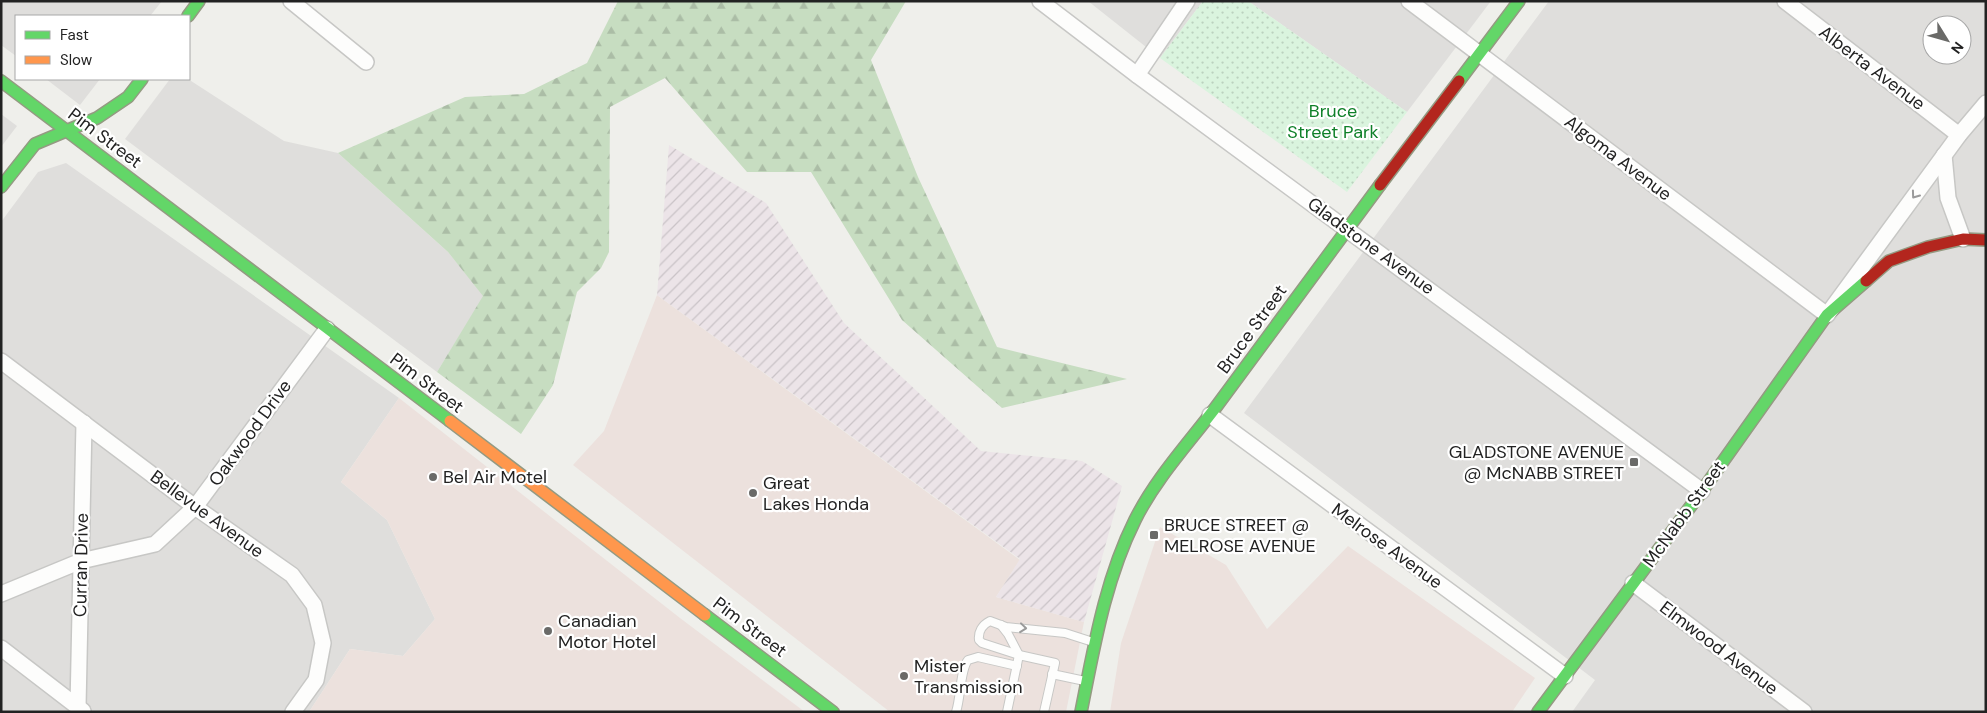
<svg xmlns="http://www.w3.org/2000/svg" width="1987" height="713" viewBox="0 0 1987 713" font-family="'DM Sans',sans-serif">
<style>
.residential{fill:#dfdedc;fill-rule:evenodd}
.commercial{fill:#ece1dd}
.industrial{fill:url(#industrial-furrows)}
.forest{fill:url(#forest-firs)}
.park{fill:url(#park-dots)}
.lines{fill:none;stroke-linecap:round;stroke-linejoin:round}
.lane-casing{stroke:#c7c7c5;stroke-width:10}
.street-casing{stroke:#c7c7c5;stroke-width:18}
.fast-casing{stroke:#949a82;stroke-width:14}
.slow-casing{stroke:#949a82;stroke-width:14}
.jam-casing{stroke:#949a82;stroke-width:14}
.lane{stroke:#fdfdfc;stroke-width:8}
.street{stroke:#fdfdfc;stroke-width:15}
.fast{stroke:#63d668;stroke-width:11}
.slow{stroke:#ff974d;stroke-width:11}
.jam{stroke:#b3261e;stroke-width:11}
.oneway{stroke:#9a9a9a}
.poi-dot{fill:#6a6a68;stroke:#fff;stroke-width:2}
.labels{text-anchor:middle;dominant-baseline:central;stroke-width:4.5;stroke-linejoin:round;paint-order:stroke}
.street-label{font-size:18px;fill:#222;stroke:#fff}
.park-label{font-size:18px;fill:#0f8029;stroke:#fff}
.poi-label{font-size:18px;fill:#222;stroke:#fff;text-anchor:start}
</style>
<defs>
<pattern id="industrial-furrows" width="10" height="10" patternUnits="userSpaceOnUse" patternTransform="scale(1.25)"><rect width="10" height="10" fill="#ece4e8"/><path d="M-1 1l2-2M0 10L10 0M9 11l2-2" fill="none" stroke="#cac3c7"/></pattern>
<pattern id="forest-firs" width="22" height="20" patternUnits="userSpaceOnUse" patternTransform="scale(1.25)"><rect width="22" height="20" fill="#c7ddc1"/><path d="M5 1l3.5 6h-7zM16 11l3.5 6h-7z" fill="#abbda6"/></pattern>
<pattern id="park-dots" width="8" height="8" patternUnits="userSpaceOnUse" patternTransform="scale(1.25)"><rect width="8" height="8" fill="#daf4de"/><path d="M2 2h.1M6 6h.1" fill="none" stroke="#bbd1be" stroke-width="1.8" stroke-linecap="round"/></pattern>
</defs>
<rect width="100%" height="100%" fill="#efefeb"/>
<g class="residential">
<polygon points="1,1 162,1 150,16 16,16 16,56 1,45"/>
<polygon points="1088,1 1203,1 1160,58"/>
<polygon points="1248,1 1491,1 1407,112"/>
<path d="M 1549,1 L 1986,1 L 1986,712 L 1572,712 L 1595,680 L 1244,413 ZM 1932,25 L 1962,25 L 1962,55 L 1932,55 Z"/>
<polygon points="46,79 100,79 80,105"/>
<polygon points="170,79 188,79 284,141 338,153 448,252 484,296 437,372 125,139"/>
<polygon points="1,114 17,126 1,147"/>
<polygon points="66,163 399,398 341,482 387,520 435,619 403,656 350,649 309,712 1,712 1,222 38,172"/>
</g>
<g class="commercial">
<polygon points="657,295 1020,560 996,597 1084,622 1066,712 890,712 573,465 604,431"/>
<polygon points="399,398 680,618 805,712 309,712 350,649 403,656 435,619 387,520 341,482"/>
<polygon points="1160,527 1226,565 1267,629 1348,546 1535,678 1512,712 1110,712 1121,643"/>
</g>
<polygon class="industrial" points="669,145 766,203 844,323 981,451 1082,461 1122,486 1084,622 996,597 1020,559 657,295"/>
<polygon class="forest" points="618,1 906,1 871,60 918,177 997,347 1127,379 1002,408 902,320 811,172 747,172 665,78 610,107 609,252 601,268 577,292 553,385 521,434 437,372 483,296 448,252 338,153 465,97 524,94 587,63"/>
<polygon class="park" points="1203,1 1248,1 1407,112 1347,192 1160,58"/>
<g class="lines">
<g class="lane-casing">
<g id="lane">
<polyline points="1001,625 1008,634 1019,655"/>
<path d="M 1019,655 L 982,643 L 979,640 C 978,632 982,625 990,621 L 1006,627 L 1065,633 L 1093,642"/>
<polyline points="1052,674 1085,681"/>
<path d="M 956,712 C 961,697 960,670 968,660 L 978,657 L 1017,666"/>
<polyline points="1007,712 1019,655 1055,663 1044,712"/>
</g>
</g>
<g class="street-casing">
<g id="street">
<polyline points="291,1 366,62"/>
<polyline points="1040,1 1137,75 1702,491"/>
<polyline points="1409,1 1827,315 1959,135 1986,103"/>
<polyline points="1785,1 1959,135"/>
<polyline points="1137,75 1187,1"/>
<polyline points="1944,155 1948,198 1963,239"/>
<polyline points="1,361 195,507 292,575 314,605 323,643 316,680 293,712"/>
<polyline points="1210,415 1565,676"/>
<polyline points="1633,583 1804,712"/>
<polyline points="1,594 81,561 155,544 195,507 327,329"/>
<polyline points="1,648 83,711"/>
<polyline points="78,707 84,423"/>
</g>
</g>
<g class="fast-casing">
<g id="fast">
<polyline points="188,16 199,1"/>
<polyline points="1,81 450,421"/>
<polyline points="1459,81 1519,1"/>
<polyline points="1,187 35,144 97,118 128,97 142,79"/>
<polyline points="705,615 833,712"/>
<path d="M 1081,712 C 1094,647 1105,580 1135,520 C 1156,478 1188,444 1216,407 C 1271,333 1325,259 1380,185"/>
<polyline points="1538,712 1702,491 1827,315 1866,281"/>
</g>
</g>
<g class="slow-casing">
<polyline id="slow" points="450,421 705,615"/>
</g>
<g class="jam-casing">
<g id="jam">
<polyline points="1380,185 1459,81"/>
<polyline points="1866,281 1889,261 1928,247 1963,239 1986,240"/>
</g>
</g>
<use href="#lane" class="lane"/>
<use href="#street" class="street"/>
<use href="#fast" class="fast"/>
<use href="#slow" class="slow"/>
<use href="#jam" class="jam"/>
</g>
<defs><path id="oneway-chevron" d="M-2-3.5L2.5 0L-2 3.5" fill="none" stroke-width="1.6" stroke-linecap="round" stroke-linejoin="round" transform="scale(1.25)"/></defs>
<g class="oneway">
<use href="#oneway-chevron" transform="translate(1915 195) rotate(126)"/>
<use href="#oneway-chevron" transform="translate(1023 628) rotate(6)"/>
</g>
<g class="poi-dot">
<rect x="1629" y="457" width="10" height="10" rx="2.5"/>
<circle cx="433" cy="477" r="5"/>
<circle cx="753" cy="493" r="5"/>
<rect x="1149" y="530" width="10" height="10" rx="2.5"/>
<circle cx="548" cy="631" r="5"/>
<circle cx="904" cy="676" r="5"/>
</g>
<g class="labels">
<g class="street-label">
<text transform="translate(1872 68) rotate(37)">Alberta Avenue</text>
<text transform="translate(105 138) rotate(37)">Pim Street</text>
<text transform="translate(1618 158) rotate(37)">Algoma Avenue</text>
<text transform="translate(1371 246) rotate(36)">Gladstone Avenue</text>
<text transform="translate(1252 329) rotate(-54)">Bruce Street</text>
<text transform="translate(427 383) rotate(37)">Pim Street</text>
<text transform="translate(250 433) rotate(-54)">Oakwood Drive</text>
<text transform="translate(207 514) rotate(36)">Bellevue Avenue</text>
<text transform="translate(1684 514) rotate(-54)">McNabb Street</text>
<text transform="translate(1387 546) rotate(36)">Melrose Avenue</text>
<text transform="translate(81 565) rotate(-89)">Curran Drive</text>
<text transform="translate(750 627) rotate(37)">Pim Street</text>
<text transform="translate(1719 648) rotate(37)">Elmwood Avenue</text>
</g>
<g class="park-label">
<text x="1333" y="111">Bruce<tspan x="1333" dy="21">Street Park</tspan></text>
</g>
<g class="poi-label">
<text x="1624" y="452" text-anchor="end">GLADSTONE AVENUE<tspan x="1624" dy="21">@ McNABB STREET</tspan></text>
<text x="443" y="477">Bel Air Motel</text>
<text x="763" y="483">Great<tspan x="763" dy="21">Lakes Honda</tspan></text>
<text x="1164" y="525">BRUCE STREET @<tspan x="1164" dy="21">MELROSE AVENUE</tspan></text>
<text x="558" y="621">Canadian<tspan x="558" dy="21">Motor Hotel</tspan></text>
<text x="914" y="666">Mister<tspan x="914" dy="21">Transmission</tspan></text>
</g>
</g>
<rect width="1987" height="713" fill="none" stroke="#222222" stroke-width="5"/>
<rect x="15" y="15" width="175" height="65" fill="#ffffff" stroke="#a7a7a7"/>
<rect x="25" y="31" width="25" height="8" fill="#63d668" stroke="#a7a7a7"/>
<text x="60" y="40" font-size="15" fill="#222222">Fast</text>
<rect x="25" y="56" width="25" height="8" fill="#ff974d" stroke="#a7a7a7"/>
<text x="60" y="65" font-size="15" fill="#222222">Slow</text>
<g transform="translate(1947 40) rotate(127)"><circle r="24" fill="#ffffff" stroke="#a7a7a7"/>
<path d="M0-4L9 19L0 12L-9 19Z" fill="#6a6a68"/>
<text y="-8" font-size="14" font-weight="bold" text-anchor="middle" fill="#222222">N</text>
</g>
</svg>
